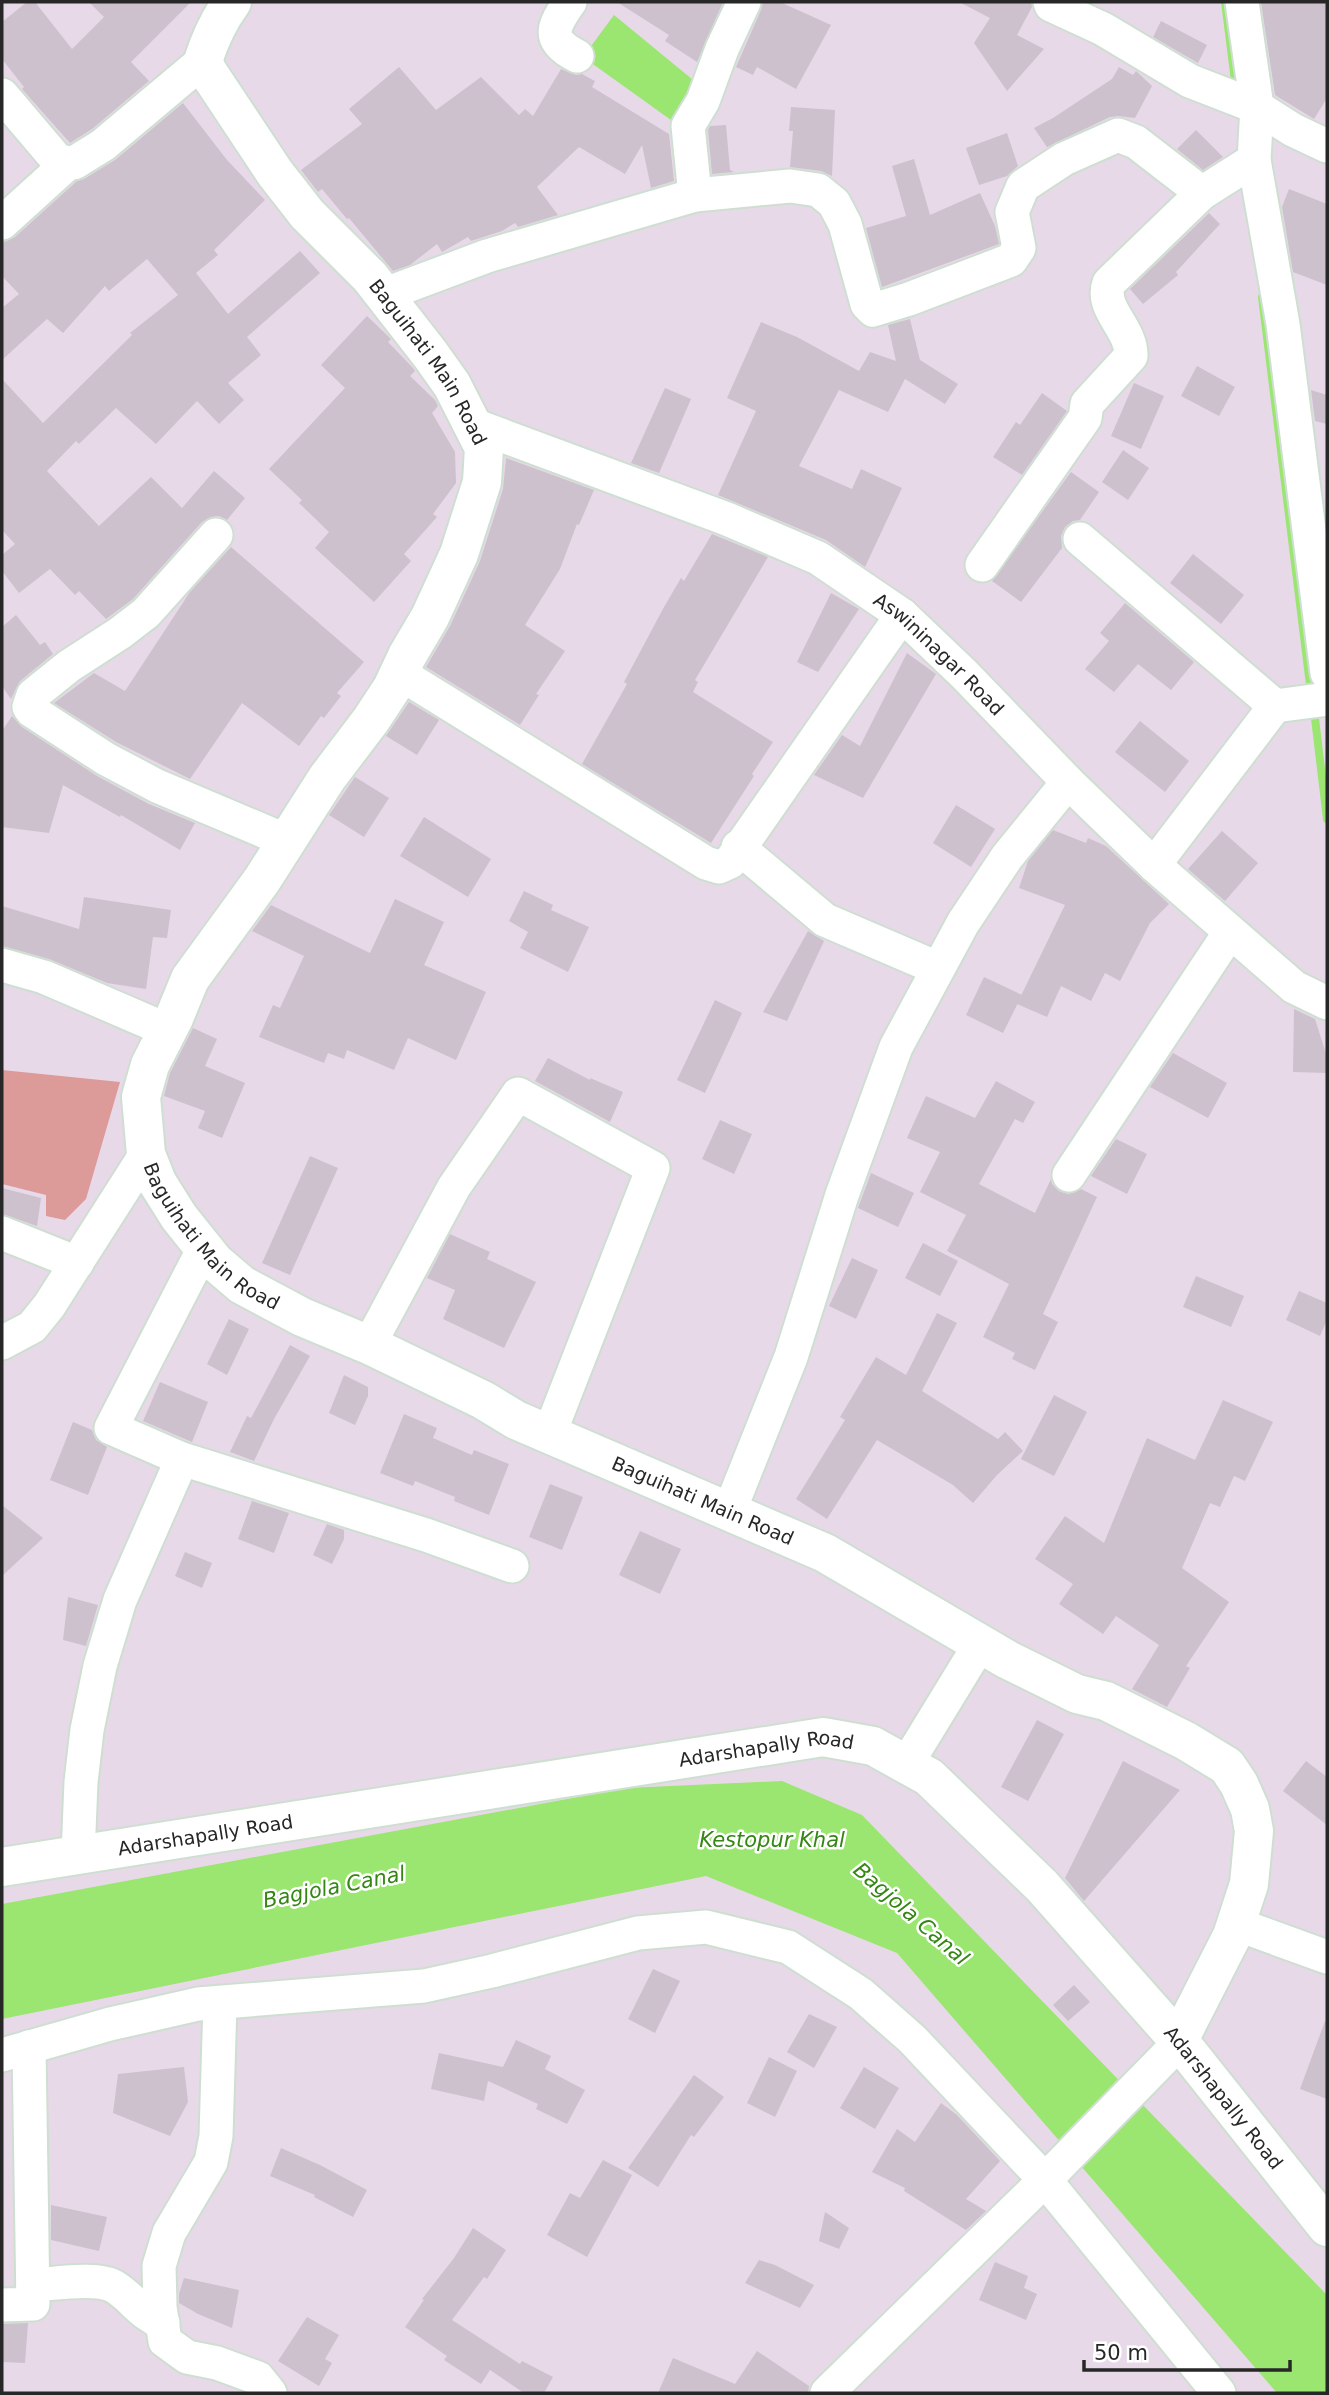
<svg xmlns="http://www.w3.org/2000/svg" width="1329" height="2395" viewBox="0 0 1329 2395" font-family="'DejaVu Sans',sans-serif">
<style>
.green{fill:#dc9a98}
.water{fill:#9be571}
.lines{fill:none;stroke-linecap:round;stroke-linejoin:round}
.stream{stroke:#9be571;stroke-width:8}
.building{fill:#cdc1ce}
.street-casing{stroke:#cedfd1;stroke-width:37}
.secondary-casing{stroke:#cedfd1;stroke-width:42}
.street{stroke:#fff;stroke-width:33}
.secondary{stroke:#fff;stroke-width:38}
.labels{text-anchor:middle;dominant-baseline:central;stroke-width:5;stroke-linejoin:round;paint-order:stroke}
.street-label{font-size:19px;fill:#272727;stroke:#fff}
.water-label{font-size:21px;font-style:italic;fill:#358615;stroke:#fff}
</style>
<rect width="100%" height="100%" fill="#e8d9e9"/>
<polygon class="green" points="2,1070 120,1082 86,1199 65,1220 46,1216 46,1195 2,1184"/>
<g class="water">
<polygon points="614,15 704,89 678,125 583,57"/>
<polygon points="782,1781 862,1815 1326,2294 1327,2393 1277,2393 897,1953 706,1876 2,2019 2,1904 626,1788"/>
</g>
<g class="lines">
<g class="stream">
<polyline points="1225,2 1236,89"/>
<polyline points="1262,297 1311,693"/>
<polyline points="1314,710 1327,819"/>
</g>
</g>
<g class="building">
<polygon points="27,2 35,2 72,49 104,17 89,2 191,2 131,62 149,81 92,129 70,143 22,89 24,87 2,59 2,22"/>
<polygon points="617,2 723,2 697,62 665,41 669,35"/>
<polygon points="763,2 780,2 831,25 796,89 757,67 753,75 736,67 761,10"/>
<polygon points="959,2 1031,2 1032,7 1017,35 1044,49 1007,91 974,43 990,18"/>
<polygon points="1261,2 1327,2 1327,98 1314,119 1275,95"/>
<polygon points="1161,21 1207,45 1198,63 1153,37"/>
<polygon points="399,67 436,110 481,77 519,115 525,109 533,116 561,69 576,75 582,74 595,81 592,87 669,134 674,181 651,188 642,145 625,174 579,147 537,187 558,215 518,227 515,223 502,231 471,241 468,237 442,252 437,244 410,265 393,271 349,218 347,219 322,189 318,192 301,170 362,124 349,109"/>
<polygon points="1119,67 1133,75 1136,71 1152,86 1135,118 1118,116 1110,117 1047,147 1034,128 1053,118 1112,79"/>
<polygon points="183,103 227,160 265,200 214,250 218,255 196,273 228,314 300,251 320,273 247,337 261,355 228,383 244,400 219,424 197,401 156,444 116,408 79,444 76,441 47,471 99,526 151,477 182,508 214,471 245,498 227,520 219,516 211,517 202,522 133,599 106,619 79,591 75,595 50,569 19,593 2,571 2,555 15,544 2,530 2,379 43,423 132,335 130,333 178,295 147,259 109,291 105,286 63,333 47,319 2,360 2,308 19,294 2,276 2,243 15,237 77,181 84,179 115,160"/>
<polygon points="791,107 835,110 832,176 821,171 790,167 793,131 789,131"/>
<polygon points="726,125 730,170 734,172 712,174 708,130 710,126"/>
<polygon points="1196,130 1223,157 1203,170 1177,149"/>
<polygon points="1007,133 1018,166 1007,176 979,185 966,148"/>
<polygon points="914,159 930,215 980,193 995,226 999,244 882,287 866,228 906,216 892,166"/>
<polygon points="1289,189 1327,204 1327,285 1293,272 1282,207"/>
<polygon points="1209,213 1220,224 1176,272 1178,275 1143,304 1130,289"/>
<polygon points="367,316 390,338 391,339 388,342 412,367 415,371 410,376 435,400 438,406 432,413 455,452 456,483 433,514 437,517 404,554 411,561 374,602 315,548 329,532 299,503 302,500 269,469 345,388 321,365"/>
<polygon points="910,319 920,360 958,384 945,404 905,379 888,412 839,390 799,466 852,489 861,469 902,488 865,567 826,540 718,495 756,411 727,398 761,322 797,337 859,371 870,352 896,361 888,325"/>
<polygon points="1197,366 1235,387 1219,416 1181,396"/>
<polygon points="1134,383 1164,396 1141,449 1111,436"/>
<polygon points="665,388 691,399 659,473 631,463"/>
<polygon points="1311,390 1327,395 1327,424 1315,421"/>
<polygon points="1042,393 1067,411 1022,475 993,457 1016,422 1020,425"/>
<polygon points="1123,450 1149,468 1128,500 1102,482"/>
<polygon points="506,458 594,490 579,525 577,524 560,569 525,625 565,651 536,694 539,695 520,725 426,667 450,626 480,561 503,489"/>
<polygon points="1071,472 1099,492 1080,520 1073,521 1065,527 1061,536 1062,548 1021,602 992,581"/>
<polygon points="712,534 768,557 695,680 698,682 693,692 773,742 752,774 754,776 711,843 582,764 627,684 624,682 664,607 681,578 684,581"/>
<polygon points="231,547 364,662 337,693 341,696 324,718 321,716 299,746 242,703 190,779 116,742 54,703 94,673 125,691 190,592"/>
<polygon points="1193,554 1244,595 1221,624 1170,583"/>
<polygon points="831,593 859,609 818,672 797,662"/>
<polygon points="1125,603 1194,662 1171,690 1138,664 1114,692 1085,669 1109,641 1100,633"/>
<polygon points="16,615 40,645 45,642 53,654 20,681 11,699 2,686 2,627"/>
<polygon points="907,653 936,674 863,798 814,775 842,735 860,746"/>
<polygon points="409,702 439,720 417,755 386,736"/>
<polygon points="12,716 22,727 97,776 149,804 195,823 180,850 121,815 120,817 63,785 49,833 2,827 2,731"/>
<polygon points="1140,721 1189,761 1165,792 1115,752"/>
<polygon points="355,777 389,798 364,837 329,815"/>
<polygon points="956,805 995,829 971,867 933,843"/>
<polygon points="424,817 491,859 468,897 400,856"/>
<polygon points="1053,830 1086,843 1088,838 1106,846 1169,904 1150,923 1120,981 1105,973 1091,1001 1061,986 1047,1017 1017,1004 1065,905 1019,888 1028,861"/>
<polygon points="1222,831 1258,863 1225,901 1188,869"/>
<polygon points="524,891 553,905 551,910 589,927 568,972 520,948 528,932 509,921"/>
<polygon points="84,897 171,910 167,938 153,937 146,989 107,983 49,959 2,946 2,906 79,929"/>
<polygon points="395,899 444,922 424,965 486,992 456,1060 408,1038 394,1070 347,1050 344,1059 328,1053 324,1063 259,1037 273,1005 280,1008 304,956 252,931 271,905 370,953"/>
<polygon points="808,931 824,941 787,1021 763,1012"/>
<polygon points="984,977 1022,995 1003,1033 966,1015"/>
<polygon points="715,1000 742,1013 705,1093 677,1080"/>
<polygon points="1294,1009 1315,1019 1327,1057 1327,1073 1293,1072"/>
<polygon points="193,1028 217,1039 205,1066 245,1083 222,1138 198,1128 205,1111 164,1096 170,1073"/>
<polygon points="1173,1053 1227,1083 1208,1118 1150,1087"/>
<polygon points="548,1058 590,1080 590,1078 623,1092 610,1122 535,1081"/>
<polygon points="996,1081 1035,1102 1023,1123 1015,1119 979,1184 1035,1213 1051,1179 1052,1184 1059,1191 1068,1194 1081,1189 1097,1197 1043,1314 1058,1322 1035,1370 1012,1359 1015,1353 983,1337 1009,1284 947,1251 966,1215 920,1192 940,1152 907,1138 926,1096 975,1118"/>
<polygon points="720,1120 752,1134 734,1174 702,1159"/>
<polygon points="1116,1139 1147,1154 1127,1194 1091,1176"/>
<polygon points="310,1156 338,1168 290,1275 262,1263"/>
<polygon points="871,1173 914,1193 898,1227 858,1208"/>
<polygon points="2,1188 41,1198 37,1226 2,1214"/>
<polygon points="450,1234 490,1252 487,1259 536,1282 504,1348 443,1319 455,1290 427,1278"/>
<polygon points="923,1243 958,1261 940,1296 905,1278"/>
<polygon points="852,1258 878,1270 856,1319 829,1306"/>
<polygon points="1196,1276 1244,1296 1231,1327 1183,1307"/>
<polygon points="1299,1291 1327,1303 1327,1320 1320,1336 1286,1320"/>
<polygon points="937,1313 957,1323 922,1391 998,1439 1005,1432 1023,1451 997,1475 973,1503 953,1485 877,1440 827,1519 796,1499 845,1420 840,1417 876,1357 906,1375"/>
<polygon points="229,1319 249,1329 227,1375 207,1364"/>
<polygon points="290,1345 310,1356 274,1419 254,1461 230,1452 247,1416 251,1418"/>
<polygon points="344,1375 368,1387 368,1396 355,1425 329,1413"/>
<polygon points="160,1382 208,1402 192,1442 143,1421"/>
<polygon points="1054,1395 1087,1412 1054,1476 1021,1459"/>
<polygon points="1223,1400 1273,1422 1245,1481 1234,1476 1220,1507 1210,1503 1182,1568 1229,1602 1186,1666 1190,1668 1167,1707 1132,1689 1159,1645 1116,1616 1103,1634 1059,1604 1073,1584 1035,1559 1065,1516 1104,1543 1147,1438 1195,1460"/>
<polygon points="404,1414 437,1428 433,1438 472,1455 474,1450 509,1464 489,1515 454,1501 455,1497 415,1481 413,1486 380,1473"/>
<polygon points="73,1422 92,1430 96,1440 107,1447 88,1495 50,1480"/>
<polygon points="550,1484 583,1497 562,1550 529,1537"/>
<polygon points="252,1501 289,1513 274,1553 238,1539"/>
<polygon points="2,1505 43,1538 2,1576"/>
<polygon points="327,1524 344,1530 344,1539 332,1564 313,1555"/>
<polygon points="640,1531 681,1549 660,1594 619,1575"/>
<polygon points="185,1552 212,1563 202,1588 175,1576"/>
<polygon points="68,1597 98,1605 86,1646 63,1640"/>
<polygon points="1037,1720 1064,1734 1028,1801 1001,1787"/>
<polygon points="1123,1761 1180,1790 1084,1901 1065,1878"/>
<polygon points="1306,1761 1327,1777 1327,1825 1283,1791"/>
<polygon points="653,1969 680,1981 655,2033 628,2019"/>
<polygon points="1074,1985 1090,2002 1068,2021 1053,2005"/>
<polygon points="809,2014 837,2027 814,2068 787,2052"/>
<polygon points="1325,2021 1327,2022 1327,2099 1300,2089"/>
<polygon points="516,2040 551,2056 545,2069 585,2090 567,2124 536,2109 538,2104 488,2081 484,2101 431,2089 439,2053 503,2067"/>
<polygon points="769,2057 797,2071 775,2117 747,2103"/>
<polygon points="184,2067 188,2102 170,2136 113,2113 118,2074"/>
<polygon points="864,2067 899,2088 875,2129 840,2108"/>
<polygon points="694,2075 724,2097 694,2137 691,2135 658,2187 628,2168"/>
<polygon points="941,2103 957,2115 1000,2161 966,2199 986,2211 966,2230 904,2191 905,2188 872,2172 897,2129 915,2142"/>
<polygon points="281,2148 320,2165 367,2190 353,2217 314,2197 315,2195 270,2176"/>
<polygon points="603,2160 632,2175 587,2257 547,2235 570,2193 580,2198"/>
<polygon points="51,2205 107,2217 99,2251 51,2240"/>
<polygon points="825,2212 849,2228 839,2249 819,2241"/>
<polygon points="473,2228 506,2250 487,2279 484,2277 452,2320 520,2364 522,2361 553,2377 544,2393 524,2393 490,2370 481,2384 444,2360 447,2356 405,2327 424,2300 422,2299 454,2258"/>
<polygon points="759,2260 775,2265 814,2285 800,2308 745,2283"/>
<polygon points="995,2262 1028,2276 1024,2288 1037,2294 1026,2320 979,2300"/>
<polygon points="184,2278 239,2290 232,2328 198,2314 179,2303 179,2294"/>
<polygon points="307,2317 339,2335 325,2359 332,2363 319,2386 278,2361"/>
<polygon points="28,2323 25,2363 2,2362 2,2324"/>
<polygon points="757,2351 809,2386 808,2393 658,2393 673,2358 735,2384"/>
</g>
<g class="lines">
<g class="street-casing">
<g id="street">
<path d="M 570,2 C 553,26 545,40 577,56"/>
<polyline points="1050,2 1051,5 1103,29 1190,81 1257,107 1293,130 1327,146"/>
<polyline points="1242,2 1257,107 1254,160 1283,324 1327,673"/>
<polyline points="2,95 58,161 74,163 103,145 203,61"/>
<polyline points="695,195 688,126 703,101 722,49 744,2"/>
<polyline points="2,223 67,164"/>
<polyline points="383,295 487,256 695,195 790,186 818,190 834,203 845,224 867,304 873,310 909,299 1011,260 1019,248 1012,212 1023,186 1064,159 1118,135 1136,142 1202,193"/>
<path id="s1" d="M 471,424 L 727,519 L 818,558 L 902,615 L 964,674 L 1068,782 L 1154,865 L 1294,987 L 1327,1003"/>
<polyline points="216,535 146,613 120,633 69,666 33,695 29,707 32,711 106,759 157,786 287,841"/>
<polyline points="1080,539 1275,706 1327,699"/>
<path d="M 982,565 L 1085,418 L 1087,404 L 1131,356 C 1132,328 1099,309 1109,283 L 1202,193 L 1254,160"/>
<polyline points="399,673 706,863 719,867 730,862 902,615"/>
<polyline points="738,847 825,920 937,968"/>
<polyline points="1154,865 1275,706"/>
<polyline points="2,965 44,977 167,1030"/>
<polyline points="1069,1175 1230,932"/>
<polyline points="2,1233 77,1263"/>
<polyline points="2,1343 32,1327 49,1306 146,1154"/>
<polyline points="369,1345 454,1187 518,1094 653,1168 549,1435"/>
<polyline points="182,1459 426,1535 512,1566"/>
<polyline points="729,1512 791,1357 842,1195 896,1047 963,923 1007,857 1068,782"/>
<polyline points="906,1765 980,1644"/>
<polyline points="78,1855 81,1782 87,1730 100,1666 120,1600 182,1459 111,1428 204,1248"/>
<polyline points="1236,1924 1327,1957"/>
<polyline points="220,2003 216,2136 211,2162 169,2233 159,2266 160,2307 165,2341 187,2357 217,2363 258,2378 270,2393"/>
<polyline points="2,2055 110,2024 198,2004 424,1986 492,1971 638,1933 706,1927 788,1947 861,1994 912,2039 1045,2180 1219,2393"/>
<path d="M 33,2285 C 53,2284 98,2276 115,2287 C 134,2299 138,2312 163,2323"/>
<polyline points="2,2305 33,2304 29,2047"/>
<polyline points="827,2393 1045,2180 1180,2042"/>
</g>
</g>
<g class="secondary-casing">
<g id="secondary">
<path id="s2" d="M 232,2 C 218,21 210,39 203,61 L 208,72 L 275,173 L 307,214 L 370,277 L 430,354 L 452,385 L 484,448 L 482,482 L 459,554 L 430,617 L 407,656 L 392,688 L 371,720 L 327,778 L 262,880 L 190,979 L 174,1018 L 150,1065 L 141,1097 L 146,1154 L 157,1182 L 179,1217 L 215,1262 L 242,1285 L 302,1317 L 369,1345 L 483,1400 L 516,1420 L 825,1553 L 1008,1660 L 1077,1694 L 1106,1701 L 1186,1741 L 1227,1766 L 1239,1784 L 1250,1809 L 1254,1831 L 1249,1884 L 1232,1936 L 1183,2032 L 1180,2042"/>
<path id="s3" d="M 2,1867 L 823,1737 L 873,1746 L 929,1777 L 986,1832 L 1042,1886 L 1180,2042 L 1327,2227"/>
</g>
</g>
<use href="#street" class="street"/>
<use href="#secondary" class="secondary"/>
</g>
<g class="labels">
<g class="street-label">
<text stroke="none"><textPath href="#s2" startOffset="444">Baguihati Main Road</textPath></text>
<text stroke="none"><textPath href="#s1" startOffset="527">Aswininagar Road</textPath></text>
<text stroke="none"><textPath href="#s2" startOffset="1454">Baguihati Main Road</textPath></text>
<text stroke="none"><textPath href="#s2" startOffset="2020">Baguihati Main Road</textPath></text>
<text stroke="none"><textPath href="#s3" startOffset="774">Adarshapally Road</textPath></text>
<text stroke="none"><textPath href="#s3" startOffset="206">Adarshapally Road</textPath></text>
<text stroke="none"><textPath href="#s3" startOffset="1382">Adarshapally Road</textPath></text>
</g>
<g class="water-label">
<text x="772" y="1840">Kestopur Khal</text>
<text transform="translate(334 1887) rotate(-11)">Bagjola Canal</text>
<text transform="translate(911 1914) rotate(41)">Bagjola Canal</text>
</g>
</g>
<rect width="1329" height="2395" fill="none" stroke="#272727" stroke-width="7"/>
<path d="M1084 2360v10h206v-10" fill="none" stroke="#272727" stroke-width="3.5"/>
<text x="1094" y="2360" font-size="21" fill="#272727" stroke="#ffffff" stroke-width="5" paint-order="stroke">50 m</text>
</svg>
